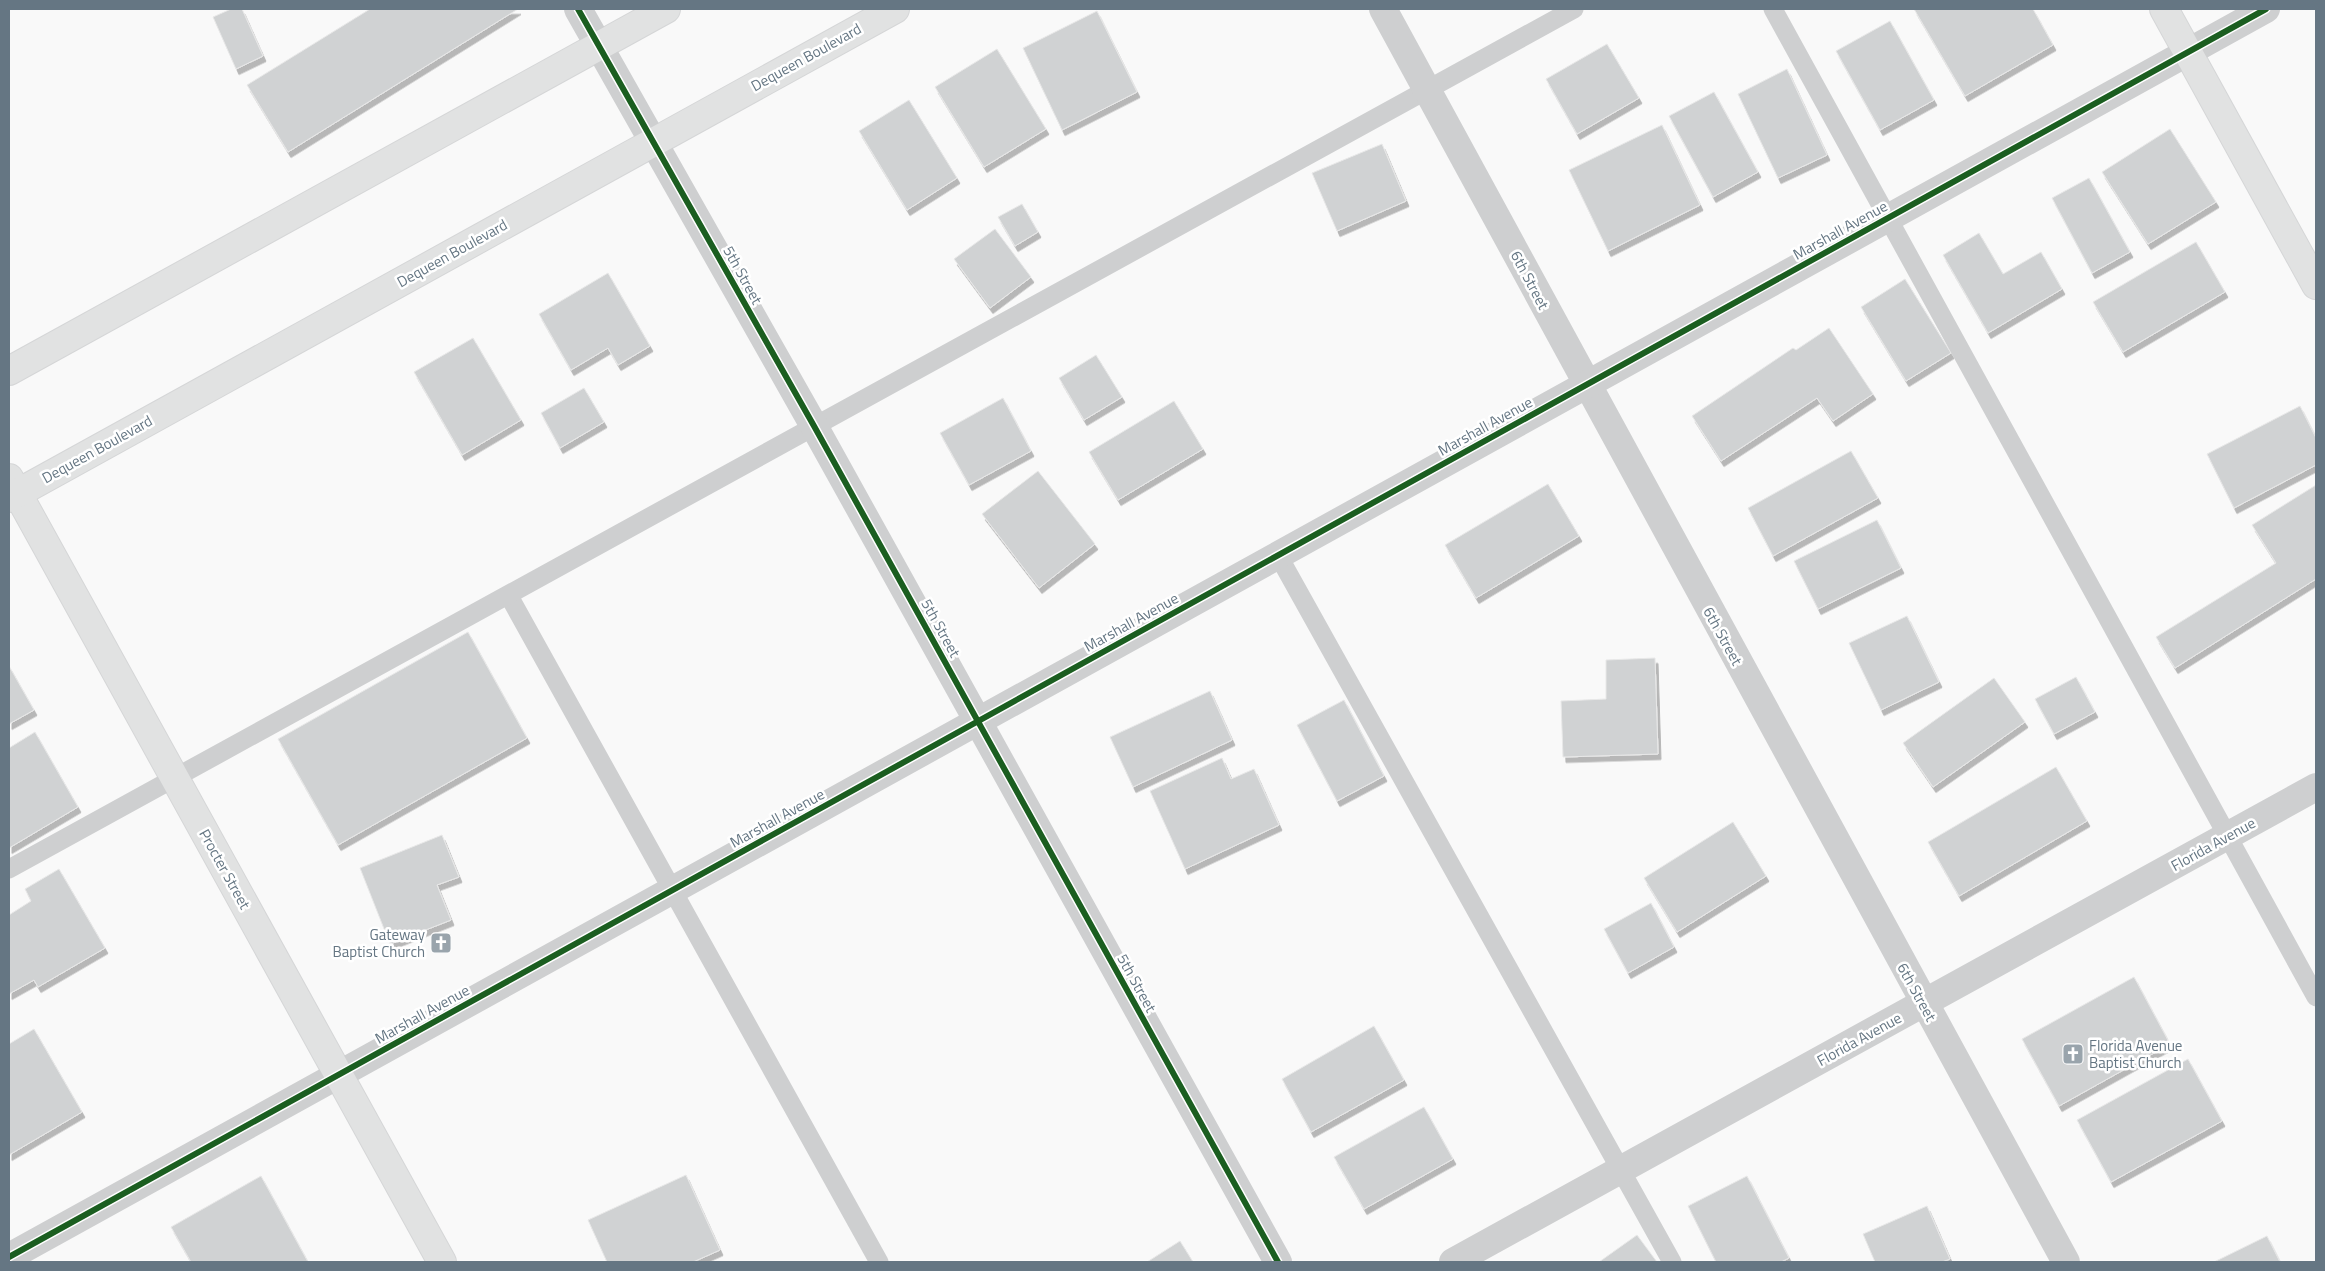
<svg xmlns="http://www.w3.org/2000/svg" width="2325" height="1271" viewBox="0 0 2325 1271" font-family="'Titillium Web',sans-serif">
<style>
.building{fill:#d0d2d3;stroke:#e8e8e8;filter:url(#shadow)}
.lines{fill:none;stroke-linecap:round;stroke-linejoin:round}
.secondary-casing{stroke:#d5d6d7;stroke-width:30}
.lane{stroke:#cecfd0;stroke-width:19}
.street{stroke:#cecfd0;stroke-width:28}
.secondary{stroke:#e1e2e2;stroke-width:28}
.cycleway-casing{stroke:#fff;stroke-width:9}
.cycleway{stroke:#1b5e20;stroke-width:6}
.labels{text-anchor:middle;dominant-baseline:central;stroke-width:5;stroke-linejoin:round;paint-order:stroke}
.street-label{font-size:15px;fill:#657683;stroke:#fff}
.poi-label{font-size:15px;fill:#657683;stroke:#fff;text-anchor:end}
</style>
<defs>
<filter id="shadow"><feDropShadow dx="3" dy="5.5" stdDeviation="0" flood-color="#0004"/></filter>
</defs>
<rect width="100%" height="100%" fill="#f9f9f9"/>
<g class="building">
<polygon points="231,9 242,9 263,56 236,69 213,17"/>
<polygon points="370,9 518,9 288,152 247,85"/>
<polygon points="1914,9 2033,9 2053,45 1965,96"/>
<polygon points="1097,11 1137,92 1062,130 1023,48"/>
<polygon points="1890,21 1934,100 1880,130 1836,51"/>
<polygon points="1607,44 1639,98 1577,134 1546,79"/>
<polygon points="997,49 1046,129 984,167 935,87"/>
<polygon points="1787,69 1827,155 1778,178 1738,94"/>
<polygon points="1714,92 1758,172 1713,197 1669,116"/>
<polygon points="909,100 957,178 907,210 859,131"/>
<polygon points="1662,125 1700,205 1608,251 1569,170"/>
<polygon points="2170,129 2216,202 2148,244 2102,172"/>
<polygon points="1382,144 1406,201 1337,231 1312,173"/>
<polygon points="2089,178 2130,252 2092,273 2052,198"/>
<polygon points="1022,204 1038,232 1015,246 998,217"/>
<polygon points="995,229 1031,277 990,308 954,259"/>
<polygon points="1979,233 2003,274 2041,252 2062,289 1988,333 1943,255"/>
<polygon points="2196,242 2225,292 2123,352 2093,302"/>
<polygon points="608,273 650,346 618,365 608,348 571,370 539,314"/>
<polygon points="1905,279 1951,353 1906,381 1861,307"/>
<polygon points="1829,328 1873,394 1833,421 1817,398 1721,461 1692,416 1793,348 1796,350"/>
<polygon points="473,338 521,420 462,455 414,372"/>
<polygon points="1096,355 1122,397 1084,420 1059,378"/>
<polygon points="584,388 604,422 560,448 541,413"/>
<polygon points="1003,398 1031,451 969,485 940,433"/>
<polygon points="1174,401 1203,449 1118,500 1089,452"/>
<polygon points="2300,406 2316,438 2316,465 2234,508 2207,454"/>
<polygon points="1851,451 1878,498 1773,556 1748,508"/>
<polygon points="1038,471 1095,544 1039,588 982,514"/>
<polygon points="1548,484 1579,536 1476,598 1445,545"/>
<polygon points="2316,485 2316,579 2175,668 2156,637 2276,563 2252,525"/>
<polygon points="1877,520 1901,568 1818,609 1794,561"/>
<polygon points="1907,616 1939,682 1881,710 1849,643"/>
<polygon points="468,632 527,738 338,845 278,739"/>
<polygon points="1655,658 1658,754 1563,757 1561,701 1606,699 1606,660"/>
<polygon points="9,666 34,710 9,724"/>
<polygon points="2076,677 2095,712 2054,734 2035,699"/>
<polygon points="1994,678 2025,722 1933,787 1903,743"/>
<polygon points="1210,691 1232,740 1133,787 1110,737"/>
<polygon points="1344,700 1384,776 1337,801 1297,725"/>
<polygon points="35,732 78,807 9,848 9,748"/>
<polygon points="1222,758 1231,779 1254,769 1279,825 1185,869 1150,791"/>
<polygon points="2056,767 2087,821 1959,896 1928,842"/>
<polygon points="1733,822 1766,876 1677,932 1644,878"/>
<polygon points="442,835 459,877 437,885 451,920 390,944 360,868"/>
<polygon points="59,869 105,948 38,987 34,980 9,994 9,915 31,901 25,889"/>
<polygon points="1651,903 1674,947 1628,973 1604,929"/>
<polygon points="2134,977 2170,1044 2059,1106 2022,1039"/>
<polygon points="1374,1026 1404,1080 1311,1132 1282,1079"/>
<polygon points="34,1029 82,1112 9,1155 9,1044"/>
<polygon points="2188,1059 2222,1121 2111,1182 2077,1120"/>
<polygon points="1424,1107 1453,1159 1364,1209 1334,1157"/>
<polygon points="686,1175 720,1250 693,1262 607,1262 588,1220"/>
<polygon points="261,1176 308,1262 191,1262 171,1227"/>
<polygon points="1747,1176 1789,1258 1781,1262 1716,1262 1688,1206"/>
<polygon points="1927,1206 1950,1259 1942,1262 1875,1262 1863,1234"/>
<polygon points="1637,1235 1657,1262 1599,1262"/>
<polygon points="2267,1236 2280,1262 2214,1262"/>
<polygon points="1180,1241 1193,1262 1147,1262"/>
</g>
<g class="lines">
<g class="secondary-casing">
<g id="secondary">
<polyline points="2164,9 2316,285"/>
<polyline points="9,371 666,9"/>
<polyline points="9,478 442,1262"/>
<polyline points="9,498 895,9"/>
</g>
</g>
<g class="lane">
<polyline points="1773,9 2316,997"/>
<polyline points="1278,555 1672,1262"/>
<polyline points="509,596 879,1262"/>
<polyline points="9,869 1574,9"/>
</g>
<g class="street">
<polyline points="578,9 814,426 1278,1262"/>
<polyline points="1383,9 2066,1262"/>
<polyline points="9,1257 2266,9"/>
<polyline points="1453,1262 2316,787"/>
</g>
<use href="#secondary" class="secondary"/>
<g class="cycleway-casing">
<g id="cycleway">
<polyline points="578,9 814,426 1278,1262"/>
<polyline points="9,1257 2266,9"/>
</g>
</g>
<use href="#cycleway" class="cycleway"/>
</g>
<defs>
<g id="church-square" transform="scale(1.125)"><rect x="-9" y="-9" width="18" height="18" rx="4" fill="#99a4ac" stroke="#fff"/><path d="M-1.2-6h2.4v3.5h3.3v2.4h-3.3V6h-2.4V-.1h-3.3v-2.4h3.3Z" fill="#fff"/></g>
</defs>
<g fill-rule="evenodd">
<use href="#church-square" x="441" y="943"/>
<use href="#church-square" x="2073" y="1054"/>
</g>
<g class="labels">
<g class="street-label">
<text transform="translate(806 57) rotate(-29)">Dequeen Boulevard</text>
<text transform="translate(1840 230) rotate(-29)">Marshall Avenue</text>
<text transform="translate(452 253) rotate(-29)">Dequeen Boulevard</text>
<text transform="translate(743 275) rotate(61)">5th Street</text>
<text transform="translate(1530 280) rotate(62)">6th Street</text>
<text transform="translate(1485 426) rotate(-29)">Marshall Avenue</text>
<text transform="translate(97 449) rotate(-29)">Dequeen Boulevard</text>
<text transform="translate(1131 622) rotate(-29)">Marshall Avenue</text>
<text transform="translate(941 628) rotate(61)">5th Street</text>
<text transform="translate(1723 636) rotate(61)">6th Street</text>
<text transform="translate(777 818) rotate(-29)">Marshall Avenue</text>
<text transform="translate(2213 844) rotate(-29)">Florida Avenue</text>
<text transform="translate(225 869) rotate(61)">Procter Street</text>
<text transform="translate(1137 983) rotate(61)">5th Street</text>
<text transform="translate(1917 992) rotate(61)">6th Street</text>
<text transform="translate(422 1014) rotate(-29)">Marshall Avenue</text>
<text transform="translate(1859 1039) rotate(-29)">Florida Avenue</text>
</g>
<g class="poi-label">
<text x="425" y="934">Gateway<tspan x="425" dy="17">Baptist Church</tspan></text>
<text x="2089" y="1045" text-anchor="start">Florida Avenue<tspan x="2089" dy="17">Baptist Church</tspan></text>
</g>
</g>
<rect width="2325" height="1271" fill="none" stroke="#657683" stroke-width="20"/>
</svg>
